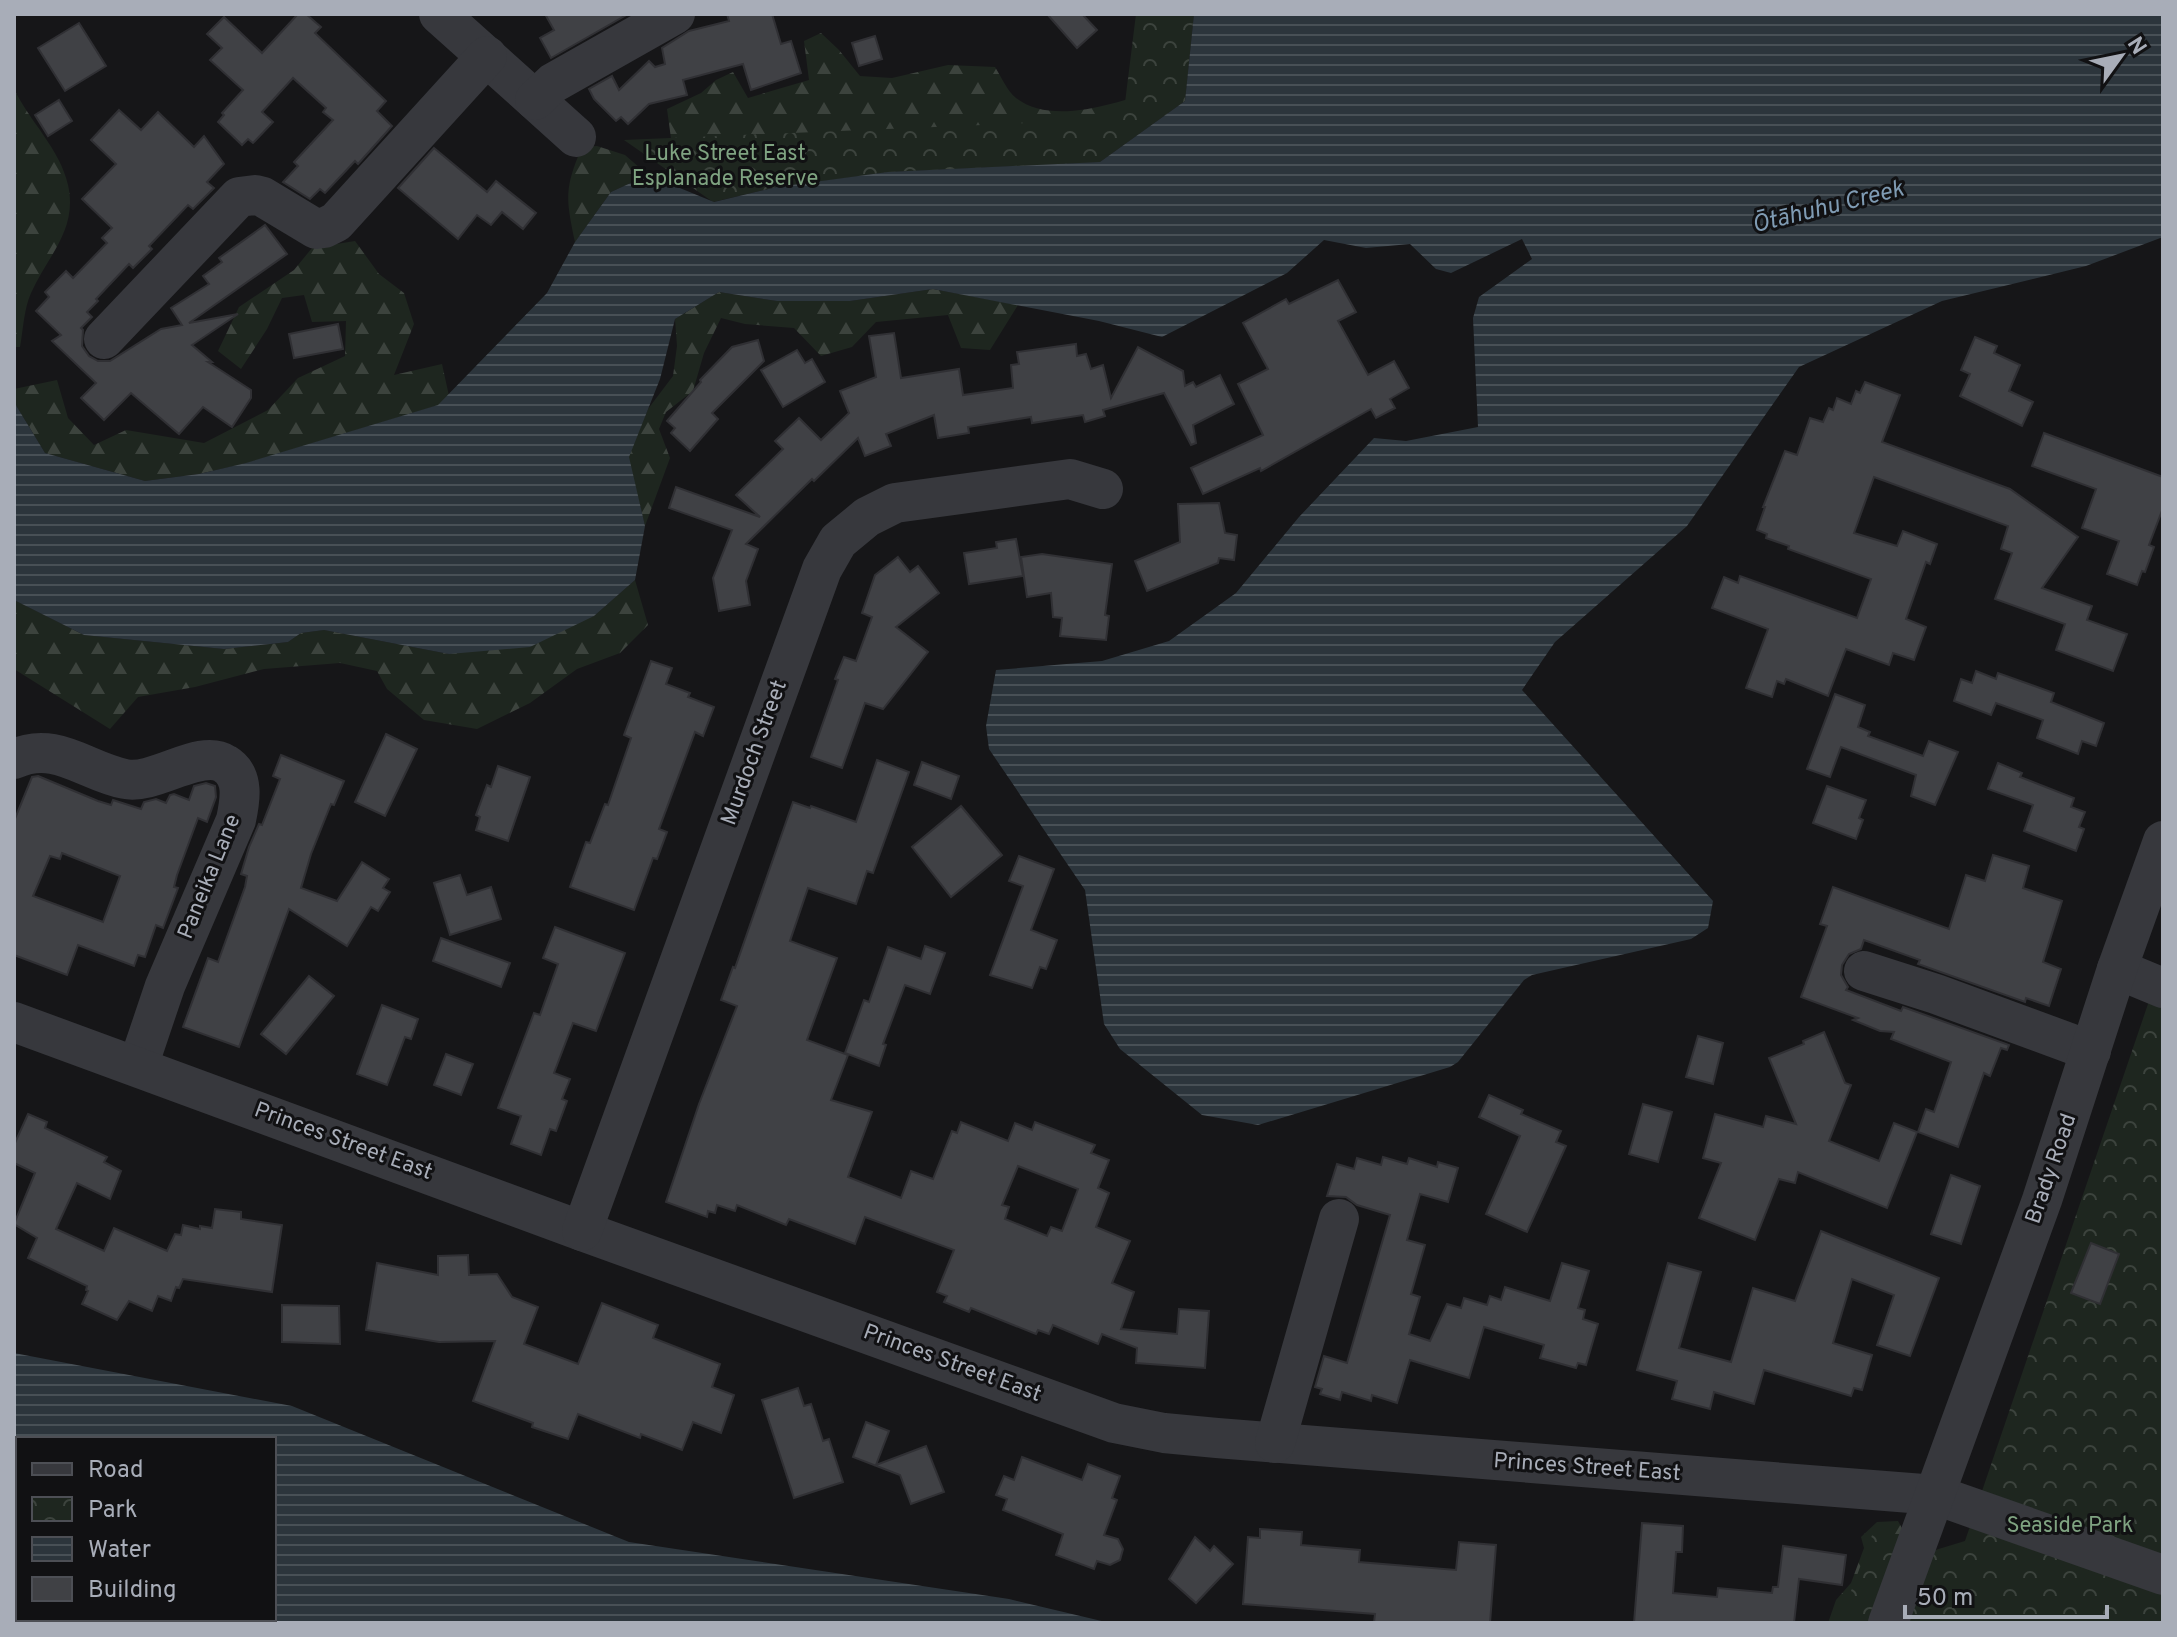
<svg xmlns="http://www.w3.org/2000/svg" width="2177" height="1637" viewBox="0 0 2177 1637" font-family="Overpass,sans-serif">
<style>
.forest{fill:url(#forest-firs)}
.park{fill:url(#park-crowns)}
.water{fill:url(#water-rules);fill-rule:evenodd}
.building{fill:#404145;stroke:#303034;stroke-width:2;fill-rule:evenodd}
.lines{fill:none;stroke-linecap:round;stroke-linejoin:round}
.minor{stroke:#37383d;stroke-width:40}
.labels{text-anchor:middle;dominant-baseline:central;stroke-width:6;stroke-linejoin:round;paint-order:stroke}
.park-label{font-size:22px;fill:#7fa381;stroke:#111113}
.street-label{font-size:22px;fill:#a8adb8;stroke:#111113}
.water-label{font-size:24px;font-style:italic;fill:#7f9bb3;stroke:#111113}
</style>
<defs>
<pattern id="forest-firs" width="22" height="20" patternUnits="userSpaceOnUse" patternTransform="scale(2)"><rect width="22" height="20" fill="#1e261f"/><path d="M5 1l3.5 6h-7zM16 11l3.5 6h-7z" fill="#3c433d"/></pattern>
<pattern id="park-crowns" width="20" height="18" patternUnits="userSpaceOnUse" patternTransform="scale(2)"><rect width="20" height="18" fill="#1e261f"/><path d="M2 6a3 3 0 1 1 6 0M12 15a3 3 0 1 1 6 0" fill="none" stroke="#3c433d"/></pattern>
<pattern id="water-rules" width="6" height="5" patternUnits="userSpaceOnUse" patternTransform="scale(2)"><rect width="6" height="5" fill="#2c353c"/><path d="M0 2.5h6" fill="none" stroke="#485056"/></pattern>
</defs>
<rect width="100%" height="100%" fill="#161618"/>
<g class="forest">
<path d="M 821,33 L 839,50 L 860,76 L 892,78 L 948,65 L 995,67 C 1001,76 1007,91 1016,98 C 1052,126 1117,103 1156,90 L 1100,162 L 888,172 L 777,187 L 673,153 L 667,109 L 701,93 L 716,80 L 733,72 L 748,98 L 809,80 L 804,41 Z"/>
<path d="M 14,89 C 30,122 60,149 68,185 C 78,230 48,255 31,293 C 24,308 23,330 20,347 L 14,347 Z"/>
<path d="M 597,146 L 625,155 L 648,175 L 611,192 L 575,242 C 566,198 564,189 582,147 Z"/>
<polygon points="355,241 379,274 404,293 414,324 394,375 442,364 449,396 439,405 247,463 199,474 145,481 45,453 14,402 14,389 57,380 68,418 94,445 126,430 204,443 268,410 298,378 345,356 346,321 312,322 304,295 282,298 267,329 241,369 218,351 239,307 294,270 312,248"/>
<polygon points="933,289 1018,305 990,350 961,348 948,315 876,322 852,347 821,356 794,328 745,324 721,318 704,353 693,391 666,412 659,429 670,458 645,526 628,457 648,409 673,376 677,346 675,319 719,292 777,301 850,301"/>
<polygon points="635,580 648,625 620,653 577,669 530,703 477,729 424,720 387,689 377,671 340,663 264,669 195,687 138,697 110,729 14,669 14,600 84,635 224,649 288,642 301,633 324,630 449,654 594,616"/>
<polygon points="1898,1521 1908,1539 1924,1623 1828,1623 1836,1600 1851,1583 1864,1548 1861,1537 1877,1522"/>
</g>
<g class="park">
<polygon points="1136,14 1194,14 1185,101 1100,162 888,172 777,187 713,202 624,140 1123,119"/>
<polygon points="2163,960 2163,1623 1839,1623 1874,1530 1919,1555 1965,1541"/>
</g>
<g class="water">
<polygon points="1194,14 2163,14 2163,237 2086,266 1942,301 1799,367 1687,526 1555,642 1522,690 1713,901 1708,928 1691,939 1532,975 1524,980 1458,1062 1450,1067 1258,1125 1202,1115 1120,1049 1104,1024 1085,890 989,749 986,726 996,670 1102,661 1169,641 1236,593 1299,517 1374,438 1406,441 1478,427 1473,318 1479,297 1532,259 1522,239 1451,273 1436,269 1410,244 1366,248 1324,240 1287,273 1162,337 1099,321 933,289 850,301 777,301 719,292 675,319 660,379 629,457 645,526 635,580 594,616 530,647 449,654 324,630 301,633 288,642 224,649 84,635 14,600 14,402 45,453 145,481 199,474 246,463 438,405 547,293 575,242 611,192 648,175 714,202 777,187 888,172 1100,162 1185,101"/>
<path d="M 14,1353 L 292,1406 L 629,1542 L 1009,1599 L 1110,1623 L 14,1623 ZM 18,1439 L 274,1439 L 274,1619 L 18,1619 Z"/>
</g>
<g class="building">
<polygon points="298,14 306,14 321,27 315,33 386,101 377,111 392,126 358,164 355,161 325,193 320,189 310,199 283,182 298,166 294,162 333,120 323,112 326,108 293,78 262,112 273,122 253,143 248,139 242,145 218,122 224,115 222,113 243,90 210,60 222,48 207,34 224,17 262,53"/>
<polygon points="545,14 628,14 551,58 540,38 554,30"/>
<polygon points="727,14 772,14 781,44 791,41 801,73 751,90 743,64 683,80 687,95 649,104 628,124 621,117 616,121 594,99 589,89 612,76 619,90 649,61 655,67 665,64 662,48 689,31 729,21"/>
<polygon points="1047,14 1082,14 1097,30 1077,48"/>
<polygon points="79,23 106,66 65,91 38,48"/>
<polygon points="875,36 882,59 859,66 852,43"/>
<polygon points="59,100 72,121 48,136 35,115"/>
<polygon points="119,110 141,130 158,112 194,147 204,136 224,164 207,182 214,188 193,209 188,205 149,246 152,249 133,268 129,264 96,299 98,301 87,312 92,317 81,328 83,330 82,346 89,356 98,361 110,361 161,329 182,325 171,308 209,284 203,276 222,262 219,258 265,225 287,254 189,323 238,314 192,345 212,362 208,362 251,390 251,398 232,427 203,407 179,434 131,393 104,420 81,398 96,383 52,341 61,335 36,311 49,297 45,292 66,271 73,278 107,243 102,238 112,228 82,199 116,164 91,140"/>
<polygon points="434,148 487,192 496,181 536,213 523,229 502,212 491,225 477,215 458,239 398,188"/>
<polygon points="1338,280 1356,312 1338,321 1368,375 1394,361 1409,388 1390,399 1395,408 1376,418 1371,409 1261,471 1260,468 1203,494 1191,468 1263,435 1238,384 1268,369 1243,323 1286,299 1289,304"/>
<polygon points="338,324 343,349 294,358 289,334"/>
<polygon points="894,333 901,378 959,369 963,395 1013,388 1011,365 1019,364 1017,352 1076,344 1077,356 1086,354 1091,369 1103,365 1111,398 1138,347 1183,371 1185,386 1193,382 1196,387 1220,375 1234,404 1193,425 1196,443 1191,445 1164,393 1103,410 1105,416 1085,422 1083,415 1032,423 1031,417 968,427 969,433 938,438 934,415 886,434 891,446 865,456 858,438 814,481 812,479 746,544 758,549 746,581 750,605 719,611 713,578 732,530 669,508 676,487 760,517 736,495 783,449 775,441 799,418 821,440 849,413 840,391 876,377 869,336"/>
<polygon points="1975,337 1997,346 1994,353 2020,365 2009,391 2033,402 2022,426 1960,396 1970,374 1961,370"/>
<polygon points="758,340 764,361 712,413 718,419 690,451 671,433 675,428 667,421 701,382 700,380 732,347"/>
<polygon points="797,350 805,363 812,359 825,382 783,407 761,370"/>
<polygon points="1865,382 1900,395 1882,442 2010,489 2078,537 2042,588 2092,606 2087,620 2127,634 2113,671 2056,650 2065,624 1995,599 2012,553 2001,549 2008,526 1874,477 1854,533 1897,546 1903,531 1937,544 1930,564 1926,562 1906,619 1926,627 1914,660 1893,653 1889,665 1846,649 1828,696 1786,679 1784,684 1777,681 1772,697 1746,688 1768,629 1712,608 1724,577 1738,583 1740,576 1857,618 1871,579 1788,549 1789,546 1766,538 1767,534 1757,530 1765,507 1763,507 1785,451 1797,455 1810,418 1823,422 1829,408 1833,410 1837,398 1851,404 1856,391 1860,393"/>
<polygon points="2044,433 2163,477 2163,508 2149,545 2154,547 2145,572 2142,571 2137,585 2107,574 2119,541 2082,528 2096,489 2032,466"/>
<polygon points="1219,503 1225,533 1237,535 1234,560 1219,558 1218,563 1147,591 1135,561 1180,542 1178,504"/>
<polygon points="1016,539 1023,576 969,584 964,553 997,548 996,542"/>
<polygon points="1042,554 1112,564 1105,615 1109,616 1106,640 1060,636 1062,618 1053,617 1051,593 1027,597 1021,557"/>
<polygon points="898,557 910,572 918,566 939,593 896,627 928,652 883,709 865,703 842,768 811,757 838,680 835,679 844,657 856,661 872,617 862,613 875,575"/>
<polygon points="651,661 672,668 666,684 690,693 688,697 714,707 703,736 695,732 659,829 667,832 657,859 653,858 634,910 570,887 586,842 590,843 605,804 608,805 631,738 624,735"/>
<polygon points="1976,671 1996,679 1998,673 2054,693 2051,702 2104,723 2096,746 2082,741 2078,754 2037,738 2043,720 1996,703 1991,715 1954,701 1961,679 1972,683"/>
<polygon points="1835,694 1865,705 1858,727 1870,732 1868,736 1923,756 1929,741 1958,752 1935,805 1911,796 1916,775 1841,747 1830,777 1807,769"/>
<polygon points="386,734 417,749 385,816 355,802"/>
<polygon points="281,755 344,781 334,805 331,804 311,854 301,888 337,901 362,862 389,879 383,888 390,892 378,911 371,907 347,946 289,909 239,1047 183,1027 208,958 218,962 245,887 247,876 241,874 249,847 259,824 262,825 280,779 273,776"/>
<path d="M 877,760 L 909,772 L 873,873 L 867,871 L 856,904 L 808,888 L 790,941 L 837,958 L 807,1040 L 848,1055 L 831,1100 L 872,1112 L 848,1177 L 901,1198 L 911,1171 L 933,1179 L 952,1131 L 957,1133 L 961,1122 L 1008,1141 L 1015,1123 L 1032,1130 L 1035,1122 L 1095,1145 L 1091,1153 L 1109,1160 L 1098,1188 L 1109,1193 L 1096,1227 L 1130,1241 L 1112,1283 L 1134,1292 L 1121,1329 L 1177,1334 L 1179,1309 L 1209,1311 L 1205,1368 L 1136,1363 L 1137,1348 L 1102,1334 L 1098,1344 L 1053,1325 L 1049,1334 L 1038,1330 L 1036,1334 L 971,1308 L 969,1312 L 944,1302 L 947,1296 L 937,1292 L 954,1250 L 865,1217 L 855,1244 L 789,1219 L 786,1225 L 737,1205 L 735,1211 L 717,1205 L 715,1213 L 708,1211 L 707,1217 L 666,1202 L 699,1104 L 737,1006 L 721,1000 L 733,967 L 735,968 L 793,802 L 810,808 L 811,806 L 856,822 ZM 1018,1166 L 1078,1189 L 1062,1231 L 1051,1227 L 1047,1236 L 1005,1219 L 1009,1207 L 1002,1205 Z"/>
<polygon points="922,762 959,776 951,799 914,785"/>
<polygon points="1998,763 2022,773 2020,777 2074,798 2071,807 2085,812 2079,827 2084,829 2076,851 2024,831 2033,805 1988,789"/>
<polygon points="498,766 530,777 508,841 476,830 480,817 476,815 487,785 491,787"/>
<path d="M 38,776 L 98,801 L 111,805 L 113,800 L 141,809 L 144,802 L 156,799 L 166,803 L 170,795 L 174,794 L 189,800 L 194,786 L 206,783 L 215,786 L 216,797 L 207,822 L 198,818 L 177,875 L 174,887 L 178,888 L 163,928 L 156,925 L 145,957 L 138,955 L 134,966 L 78,945 L 67,975 L 14,955 L 14,821 L 32,777 ZM 62,853 L 120,876 L 103,922 L 33,896 L 50,856 L 60,859 Z"/>
<polygon points="1827,786 1866,800 1859,818 1863,820 1856,839 1813,823"/>
<polygon points="961,806 1002,855 951,897 912,847"/>
<polygon points="1993,855 2029,866 2023,888 2062,901 2043,962 2061,969 2049,1006 2026,998 2025,1002 1918,964 1920,960 1864,940 1861,949 1849,954 1842,965 1841,975 1848,987 1846,990 1901,1011 1903,1007 2009,1045 2007,1050 2001,1048 1990,1076 1984,1073 1958,1147 1918,1132 1926,1109 1934,1112 1951,1062 1891,1039 1894,1032 1880,1031 1853,1020 1858,1018 1801,997 1827,926 1820,924 1833,887 1949,929 1966,875 1985,881"/>
<polygon points="1019,856 1054,869 1031,930 1057,940 1046,969 1040,967 1032,988 990,975 1023,886 1009,881"/>
<polygon points="460,875 467,895 491,887 501,919 450,935 434,883"/>
<polygon points="555,927 625,953 596,1031 573,1023 554,1073 570,1079 562,1099 567,1101 556,1131 550,1129 541,1155 511,1144 521,1116 498,1108 534,1013 540,1015 558,964 543,958"/>
<polygon points="441,938 510,963 501,987 433,961"/>
<polygon points="925,946 945,953 930,994 905,985 883,1044 886,1045 879,1066 845,1053 864,1000 869,1002 888,947 921,959"/>
<polygon points="309,976 334,996 286,1054 261,1034"/>
<polygon points="382,1005 418,1019 411,1039 405,1037 387,1085 357,1074"/>
<polygon points="1824,1032 1845,1083 1851,1085 1829,1141 1879,1161 1894,1123 1917,1132 1887,1208 1798,1172 1795,1183 1779,1179 1755,1240 1699,1218 1721,1163 1703,1158 1715,1114 1763,1127 1766,1116 1796,1124 1769,1058 1804,1044 1803,1041"/>
<polygon points="1698,1036 1723,1043 1713,1084 1686,1077"/>
<polygon points="446,1054 473,1064 461,1095 434,1085"/>
<polygon points="1489,1095 1523,1110 1521,1114 1561,1131 1556,1142 1566,1146 1527,1232 1486,1214 1520,1136 1479,1117"/>
<polygon points="1643,1104 1672,1112 1658,1162 1629,1154"/>
<polygon points="28,1114 47,1122 45,1128 107,1157 104,1162 121,1171 110,1199 77,1183 56,1229 104,1251 114,1228 167,1251 175,1234 181,1235 183,1225 200,1229 200,1226 212,1228 215,1209 241,1212 241,1219 282,1225 272,1292 183,1279 179,1288 176,1287 171,1301 158,1296 152,1311 129,1301 117,1320 82,1304 88,1291 86,1290 87,1286 28,1258 37,1238 14,1224 35,1173 14,1163 14,1145"/>
<polygon points="1383,1157 1407,1164 1409,1158 1437,1167 1438,1162 1458,1168 1448,1202 1420,1194 1407,1240 1425,1245 1411,1294 1420,1297 1409,1334 1430,1341 1447,1304 1461,1308 1464,1298 1487,1305 1490,1296 1501,1300 1505,1287 1550,1301 1562,1263 1589,1271 1578,1308 1585,1310 1583,1319 1598,1324 1586,1365 1578,1363 1576,1368 1540,1358 1544,1345 1484,1327 1469,1378 1410,1360 1397,1403 1372,1395 1371,1401 1342,1392 1340,1400 1320,1394 1322,1389 1315,1387 1324,1356 1347,1363 1390,1215 1357,1205 1346,1197 1327,1196 1337,1164 1354,1169 1357,1158 1381,1165"/>
<polygon points="1951,1175 1980,1186 1961,1244 1931,1234"/>
<polygon points="1821,1231 1939,1278 1910,1356 1877,1345 1894,1295 1852,1279 1833,1343 1872,1355 1862,1390 1854,1388 1851,1396 1764,1370 1754,1404 1714,1392 1710,1409 1672,1399 1677,1381 1637,1370 1668,1263 1701,1272 1679,1348 1731,1362 1753,1288 1795,1301"/>
<polygon points="2091,1243 2119,1254 2100,1304 2071,1293"/>
<polygon points="468,1255 469,1275 497,1274 512,1297 538,1307 524,1344 578,1364 602,1303 658,1325 653,1338 720,1364 712,1387 734,1395 721,1433 693,1422 682,1450 641,1434 640,1438 578,1414 568,1439 532,1427 533,1423 473,1401 495,1341 439,1342 366,1330 377,1263 438,1275 438,1256"/>
<polygon points="282,1305 339,1306 340,1344 282,1342"/>
<polygon points="798,1388 804,1406 811,1404 823,1441 829,1439 843,1482 794,1498 762,1400"/>
<polygon points="866,1422 889,1431 876,1465 926,1446 944,1492 911,1504 900,1475 853,1457"/>
<polygon points="1022,1457 1082,1480 1088,1464 1120,1476 1112,1498 1117,1500 1104,1535 1118,1539 1123,1549 1120,1560 1110,1565 1097,1561 1094,1569 1056,1555 1063,1534 1003,1510 1007,1499 996,1495 1004,1476 1014,1480"/>
<polygon points="1642,1523 1683,1526 1682,1552 1676,1552 1673,1593 1717,1597 1718,1588 1772,1593 1773,1587 1778,1587 1783,1546 1846,1555 1842,1585 1799,1579 1794,1623 1634,1623"/>
<polygon points="1260,1529 1302,1532 1301,1545 1360,1550 1359,1562 1456,1570 1459,1542 1496,1545 1490,1623 1374,1623 1375,1614 1243,1604 1248,1537 1260,1538"/>
<polygon points="1195,1537 1210,1551 1214,1546 1233,1564 1196,1603 1169,1579"/>
</g>
<g class="lines">
<g class="minor">
<polyline points="439,14 576,137"/>
<polyline points="535,100 553,83 675,14"/>
<polyline points="104,339 239,197 255,195 263,197 316,229 324,228 336,222 487,56"/>
<path d="M 14,759 C 56,740 85,771 125,779 C 156,785 200,748 225,764 C 245,776 240,801 236,820 L 165,986 L 138,1066"/>
<polyline points="2117,969 2163,988"/>
<polyline points="1864,971 1936,994 2091,1051"/>
<polyline points="14,1022 582,1231 1114,1423 1164,1433 1217,1438 1936,1495 2163,1575"/>
<polyline points="582,1231 822,569 838,541 867,517 895,503 1070,479 1103,489"/>
<polyline points="1275,1443 1339,1219"/>
<polyline points="1888,1623 2042,1200 2117,969 2163,841"/>
</g>
</g>
<g class="labels">
<g class="park-label">
<text x="725" y="154">Luke Street East<tspan x="725" dy="25">Esplanade Reserve</tspan></text>
<text x="2070" y="1526">Seaside Park</text>
</g>
<g class="street-label">
<text transform="translate(755 753) rotate(-70)">Murdoch Street</text>
<text transform="translate(210 877) rotate(-68)">Paneika Lane</text>
<text transform="translate(343 1142) rotate(20)">Princes Street East</text>
<text transform="translate(2052 1169) rotate(-71)">Brady Road</text>
<text transform="translate(952 1364) rotate(20)">Princes Street East</text>
<text transform="translate(1587 1468) rotate(4)">Princes Street East</text>
</g>
<g class="water-label">
<text transform="translate(1828 208) rotate(-14)">Ōtāhuhu Creek</text>
</g>
</g>
<rect width="2177" height="1637" fill="none" stroke="#a8adb8" stroke-width="32"/>
<rect x="16" y="1437" width="260" height="184" fill="#111113" stroke="#4d4f55" stroke-width="2"/>
<rect x="32" y="1463" width="40" height="12" fill="#37383d" stroke="#4d4f55" stroke-width="2"/>
<text x="88" y="1477" font-size="24" fill="#a8adb8">Road</text>
<rect x="32" y="1497" width="40" height="24" fill="url(#park-crowns)" stroke="#4d4f55" stroke-width="2"/>
<text x="88" y="1517" font-size="24" fill="#a8adb8">Park</text>
<rect x="32" y="1537" width="40" height="24" fill="url(#water-rules)" stroke="#4d4f55" stroke-width="2"/>
<text x="88" y="1557" font-size="24" fill="#a8adb8">Water</text>
<rect x="32" y="1577" width="40" height="24" fill="#404145" stroke="#4d4f55" stroke-width="2"/>
<text x="88" y="1597" font-size="24" fill="#a8adb8">Building</text>
<g transform="translate(2121 56) rotate(57)" stroke="#111113" stroke-width="6" paint-order="stroke">
<path d="M0-6L14 30L0 20L-14 30Z" fill="#a8adb8"/>
<text y="-12" font-size="22" font-weight="bold" text-anchor="middle" fill="#a8adb8">N</text>
</g>
<path d="M1905 1605v12h202v-12" fill="none" stroke="#a8adb8" stroke-width="4"/>
<text x="1917" y="1605" font-size="24" fill="#a8adb8" stroke="#111113" stroke-width="6" paint-order="stroke">50 m</text>
</svg>
